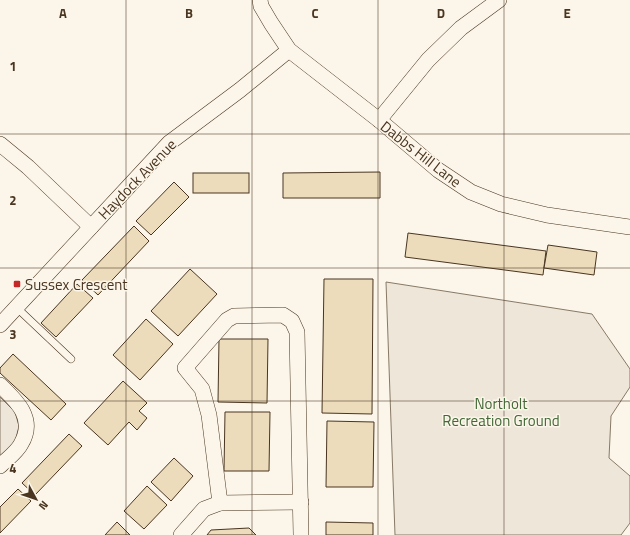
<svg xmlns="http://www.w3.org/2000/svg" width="630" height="535" viewBox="0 0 630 535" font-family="'Titillium Web',sans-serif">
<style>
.green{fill:#ede6d9;stroke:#887966}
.building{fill:#ecdcbc;stroke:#4a3520}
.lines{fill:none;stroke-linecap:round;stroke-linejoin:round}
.lane-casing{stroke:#4a3520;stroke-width:8}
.street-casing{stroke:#4a3520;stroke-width:16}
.lane{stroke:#fbf6e9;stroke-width:7}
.street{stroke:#fbf6e9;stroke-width:15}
.grid{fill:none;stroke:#4a3520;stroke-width:1;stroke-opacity:0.55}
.poi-dot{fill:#c62828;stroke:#fbf6e9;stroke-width:1.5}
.labels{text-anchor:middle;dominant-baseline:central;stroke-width:3;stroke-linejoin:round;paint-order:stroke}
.street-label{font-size:15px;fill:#4a3520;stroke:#fbf6e9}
.poi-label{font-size:15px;fill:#4a3520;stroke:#fbf6e9;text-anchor:start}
.park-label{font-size:15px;fill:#436837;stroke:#fbf6e9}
.grid-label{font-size:13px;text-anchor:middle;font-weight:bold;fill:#4a3520;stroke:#fbf6e9;stroke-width:3;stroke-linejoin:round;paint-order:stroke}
</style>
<rect width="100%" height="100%" fill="#fbf6e9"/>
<g class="green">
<polygon points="386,282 592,314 630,369 630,387 611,416 609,458 630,476 630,523 621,535 395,535"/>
<polygon points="0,397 15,412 19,426 15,442 0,458"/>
</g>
<g class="building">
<polygon points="380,172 380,198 283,198 283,173"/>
<rect x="193" y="173" width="56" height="20"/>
<polygon points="174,182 189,197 151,235 136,221"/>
<polygon points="134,226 149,241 98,295 82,280"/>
<polygon points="408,233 546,251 543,275 405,257"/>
<polygon points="548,245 597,252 594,275 544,268"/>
<polygon points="190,269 217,294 178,336 151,311"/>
<polygon points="324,279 373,279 372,414 322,413"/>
<polygon points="77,284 93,298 56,337 41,323"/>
<polygon points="146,319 173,344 140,380 113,355"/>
<polygon points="219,339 268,339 267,403 218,402"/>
<polygon points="13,354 66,404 51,420 0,373 0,368"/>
<polygon points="123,381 147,403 139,411 147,418 137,430 129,422 108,445 84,423"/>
<polygon points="225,412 270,412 269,471 224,471"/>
<polygon points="327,421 374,422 373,487 326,487"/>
<polygon points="69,434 82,446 35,495 22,483"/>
<polygon points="174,458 193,476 171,501 151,482"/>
<polygon points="147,486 167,505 144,529 124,511"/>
<polygon points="18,489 31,501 0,533 0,507"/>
<polygon points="117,522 130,535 105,535"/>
<polygon points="326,522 373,523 373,535 326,535"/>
<polygon points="249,528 256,535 207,535 211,530"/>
</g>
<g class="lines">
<g class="lane-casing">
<polyline id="lane" points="16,307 71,359"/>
</g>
<g class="street-casing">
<g id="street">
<polyline points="260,0 261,6 271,23 289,50 379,120 438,170 471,192 501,204 547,215 630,227"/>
<polyline points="379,120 428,60 461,28 499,0"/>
<polyline points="0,144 28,167 91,227"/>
<polyline points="0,325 169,143 240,90 289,50"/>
<path d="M 0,385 C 17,401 36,419 21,444 C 17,452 7,459 0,466"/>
<polyline points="220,503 209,415 202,389 185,368 227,320 234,316 283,315 292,321 297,332 301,535"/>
<polyline points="181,535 204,509 220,503 301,502"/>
</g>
</g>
<use href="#lane" class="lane"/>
<use href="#street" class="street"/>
</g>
<path class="grid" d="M 126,0 L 126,535M 252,0 L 252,535M 378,0 L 378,535M 504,0 L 504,535M 0,134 L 630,134M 0,268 L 630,268M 0,401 L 630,401"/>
<rect class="poi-dot" x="13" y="280" width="8" height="8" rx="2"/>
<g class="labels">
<g class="street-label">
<text transform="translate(421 154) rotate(38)">Dabbs Hill Lane</text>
<text transform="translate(137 179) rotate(-46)">Haydock Avenue</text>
</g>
<g class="poi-label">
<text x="25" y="284">Sussex Crescent</text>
</g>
<g class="park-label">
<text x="501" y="403">Northolt<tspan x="501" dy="17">Recreation Ground</tspan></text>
</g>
</g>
<g class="grid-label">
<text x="63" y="18">A</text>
<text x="189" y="18">B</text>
<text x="315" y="18">C</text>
<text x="441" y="18">D</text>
<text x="567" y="18">E</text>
<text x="13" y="71">1</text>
<text x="13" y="205">2</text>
<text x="13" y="339">3</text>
<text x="13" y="473">4</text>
</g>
<g transform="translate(36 499) rotate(130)" stroke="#fbf6e9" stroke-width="3" paint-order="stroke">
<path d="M0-3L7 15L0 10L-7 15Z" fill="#4a3520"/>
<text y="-6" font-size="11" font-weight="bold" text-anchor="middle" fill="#4a3520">N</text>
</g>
</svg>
